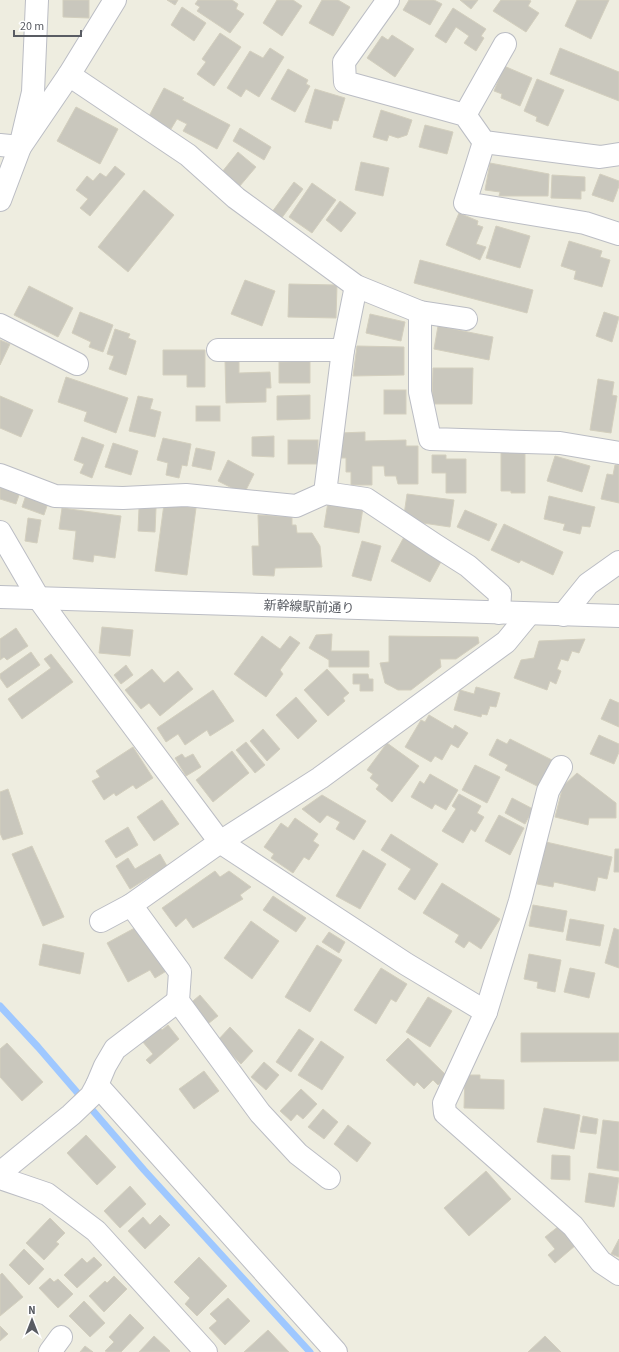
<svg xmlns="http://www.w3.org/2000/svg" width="619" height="1352" viewBox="0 0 619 1352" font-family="'Source Sans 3','Noto Sans JP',sans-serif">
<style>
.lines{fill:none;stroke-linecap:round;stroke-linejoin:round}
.stream{stroke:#9fc8ff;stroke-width:7}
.building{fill:#c9c7bd;stroke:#d3cfbe}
.minor-casing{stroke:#bbbdc4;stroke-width:24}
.tertiary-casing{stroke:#bbbdc4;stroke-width:24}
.minor{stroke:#fff;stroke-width:22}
.tertiary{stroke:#fff;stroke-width:22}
.labels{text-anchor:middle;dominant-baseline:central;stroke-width:3;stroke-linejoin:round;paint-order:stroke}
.street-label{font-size:13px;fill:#595c63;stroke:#fff}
</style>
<rect width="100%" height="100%" fill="#eeede0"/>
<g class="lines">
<polyline class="stream" points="0,1006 38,1047 144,1170 310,1352"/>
</g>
<g class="building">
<polygon points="63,0 89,0 89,18 63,17"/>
<polygon points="167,0 178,0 175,5"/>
<polygon points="198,0 232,0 238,4 236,9 244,14 230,33 197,11 200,7 195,4"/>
<polygon points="277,0 293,0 302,6 282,36 263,23"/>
<polygon points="322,0 338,0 350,7 333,36 309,23"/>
<polygon points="409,0 434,0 442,4 430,25 403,10"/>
<polygon points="460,0 478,0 471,9"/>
<polygon points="501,0 529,0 531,1 528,6 539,13 526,32 493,11"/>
<polygon points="577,0 609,0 591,39 565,26"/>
<polygon points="182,7 206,23 194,41 171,25"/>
<polygon points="453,8 486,29 481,36 484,38 476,51 464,43 469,36 456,27 446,43 435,36"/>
<polygon points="220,33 241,47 214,86 197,74 206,62 202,59"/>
<polygon points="392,35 414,49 395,77 367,58 382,36 388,40"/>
<polygon points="270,48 284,57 259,97 246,89 241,97 227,88 250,51 263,58"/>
<polygon points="560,48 619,72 619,101 550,74"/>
<polygon points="504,66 532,78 520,106 501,98 502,94 494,91"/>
<polygon points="288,69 308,80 306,84 310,86 295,112 271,99"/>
<polygon points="537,79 564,90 548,126 536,121 537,117 524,111"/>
<polygon points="164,88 184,98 182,100 230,125 217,149 183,131 187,124 177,119 171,129 148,118"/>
<polygon points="315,89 345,98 338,121 333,120 331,129 305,122"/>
<polygon points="76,107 118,129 100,164 57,141"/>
<polygon points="381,110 412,120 407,135 398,138 389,135 387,141 373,137"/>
<polygon points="425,125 453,132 447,154 419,147"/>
<polygon points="240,128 271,147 264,160 233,141"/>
<polygon points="238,152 256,167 239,187 222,172"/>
<polygon points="361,162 389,168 383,196 355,190"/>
<polygon points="490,163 549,174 548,196 499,196 500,192 485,190"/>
<polygon points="115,166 125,174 90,216 80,208 88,199 76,190 87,176 93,181 100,173 106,177"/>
<polygon points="600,174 619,181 619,186 613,202 592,195"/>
<polygon points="552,175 585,177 585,191 581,191 581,199 551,198"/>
<polygon points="294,182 303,189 281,219 272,212"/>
<polygon points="312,183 336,200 312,233 289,217"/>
<polygon points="144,190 174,215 128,272 98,247"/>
<polygon points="340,201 356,213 341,232 326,220"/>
<polygon points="459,213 478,221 477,225 483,227 476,244 486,247 480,260 446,245"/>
<polygon points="496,226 530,236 520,268 486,258"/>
<polygon points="569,241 602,251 600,257 610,260 602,287 574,279 576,271 561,266"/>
<polygon points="420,260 533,290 527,313 414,283"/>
<polygon points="245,280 275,291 262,326 231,314"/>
<polygon points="289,284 337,285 336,318 288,317"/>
<polygon points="29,286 73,308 58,337 14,315"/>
<polygon points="80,312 113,325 103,352 89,347 91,342 72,333"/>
<polygon points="604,312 619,317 612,342 596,336"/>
<polygon points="370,314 405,322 401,341 366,333"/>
<polygon points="438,326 493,337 489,360 434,349"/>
<polygon points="115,329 130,334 128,338 136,341 126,375 109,369 114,356 107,354"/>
<polygon points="0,340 10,344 0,365"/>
<polygon points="357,346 404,347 404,375 353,376"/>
<polygon points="163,350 205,350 205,387 187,387 187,375 163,375"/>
<polygon points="225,360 239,360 239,373 270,372 271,388 266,388 266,402 226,403"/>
<polygon points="310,361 310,383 279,383 279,362"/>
<polygon points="433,368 473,368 472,404 432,404"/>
<polygon points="66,377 128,398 116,433 84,421 87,412 58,402"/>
<polygon points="598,379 614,382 612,395 617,396 611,433 590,430"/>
<rect x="384" y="390" width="22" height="24"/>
<polygon points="310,395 310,419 277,420 277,396"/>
<polygon points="0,396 33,410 21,437 0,428"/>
<polygon points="138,396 153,399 150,409 161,412 155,437 129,431"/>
<rect x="196" y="406" width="24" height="15"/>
<polygon points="365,432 365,441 406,440 406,446 418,446 418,484 398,484 396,476 385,476 384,466 372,466 372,485 351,485 351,472 346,472 346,458 340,458 340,433"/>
<polygon points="274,436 274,457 252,456 252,437"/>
<polygon points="82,437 104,445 92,478 80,473 84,464 74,460"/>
<polygon points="163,438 191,444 187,466 182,465 179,478 166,475 168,463 157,460"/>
<rect x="288" y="440" width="30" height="24"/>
<polygon points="113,443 138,451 131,475 105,467"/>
<polygon points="196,448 215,452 211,470 192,466"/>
<polygon points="501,452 525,452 525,493 511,493 511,491 501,491"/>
<polygon points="432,455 446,455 446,459 466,459 466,493 446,493 446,473 432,473"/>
<polygon points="555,456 590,466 582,492 547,481"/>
<polygon points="228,460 254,474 244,494 218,481"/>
<polygon points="615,465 619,465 619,503 601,499 607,474 613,475"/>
<polygon points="0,485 20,492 16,504 0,499"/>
<polygon points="407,494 454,500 450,527 416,522 404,515"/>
<polygon points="26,495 48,503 44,515 22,507"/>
<polygon points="549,496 595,507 590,527 582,526 580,534 563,530 565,524 544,519"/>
<polygon points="328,502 363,508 359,533 324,527"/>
<polygon points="164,504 196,508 187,575 155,571"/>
<polygon points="62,508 121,516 115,558 94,555 93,562 73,559 76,531 59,529"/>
<polygon points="139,508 156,508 155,532 138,531"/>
<polygon points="465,510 497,524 489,541 457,527"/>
<polygon points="258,515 292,517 292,525 296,525 297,533 312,533 320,546 322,567 275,568 274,576 253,575 252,546 259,546"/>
<polygon points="28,518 41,520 37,543 25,541"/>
<polygon points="504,524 563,552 553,575 521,560 519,563 491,550"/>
<polygon points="404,537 443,558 430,582 391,561"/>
<polygon points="362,541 381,546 371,581 352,576"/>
<polygon points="102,627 133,630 130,656 99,653"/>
<polygon points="16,628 28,646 7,660 4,657 0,660 0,639"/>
<polygon points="332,634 331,651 369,651 369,667 329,667 329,660 309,648 316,635"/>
<polygon points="262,636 280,649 290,636 300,643 280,670 283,674 266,697 234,674"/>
<polygon points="389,636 478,637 479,643 456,659 440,659 441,667 411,690 398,690 385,683 380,663 389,662"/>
<polygon points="585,639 579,653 572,651 568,661 561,659 557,669 561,671 556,684 550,681 547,690 514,678 521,660 534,658 539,641"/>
<polygon points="31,652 40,665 7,688 0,678 0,674"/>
<polygon points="51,654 73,682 22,719 8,699 51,668 44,659"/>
<polygon points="126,665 133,675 121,684 114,675"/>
<polygon points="152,669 164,683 178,671 193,689 160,716 149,703 141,709 125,690"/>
<polygon points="327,669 349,693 343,698 345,701 328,716 304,690"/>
<polygon points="353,674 368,674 369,679 373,679 373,691 360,691 360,684 353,684"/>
<polygon points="476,687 500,693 496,707 490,706 487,715 482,714 481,717 454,710 460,690 474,694"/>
<polygon points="213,690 234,721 210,736 207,730 185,745 178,734 166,742 157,728"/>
<polygon points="296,697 317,721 298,739 276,715"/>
<polygon points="610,699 619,703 619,727 601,719"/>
<polygon points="429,715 453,729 455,725 468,733 458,748 451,744 442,760 435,756 431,762 405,747 421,720 425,722"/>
<polygon points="263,729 280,749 267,761 250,741"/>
<polygon points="599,735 619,744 619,752 614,764 590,754"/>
<polygon points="497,739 507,744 510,739 554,761 541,788 505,770 508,765 489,755"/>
<polygon points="246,742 265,765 255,773 236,750"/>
<polygon points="387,743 419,766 392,802 376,789 379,785 370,778 373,774 367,770"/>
<polygon points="133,747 153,778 136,789 133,785 116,796 114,793 104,800 92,781 100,777 96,771"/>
<polygon points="232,751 249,773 213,802 196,780"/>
<polygon points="182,754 185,758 193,754 201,767 186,776 175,758"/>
<polygon points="475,765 500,777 487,803 462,790"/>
<polygon points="577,773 616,803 616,818 589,818 588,825 555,817 563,786"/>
<polygon points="430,774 458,790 446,810 435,804 432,809 411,797 420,781 424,784"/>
<polygon points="8,789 23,834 3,840 0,833 0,792"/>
<polygon points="459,794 481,806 477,813 484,817 475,832 471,829 463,843 442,831 456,809 452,806"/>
<polygon points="322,795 366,821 354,840 336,829 340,822 327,815 320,823 302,809"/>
<polygon points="512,798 533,809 525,824 505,813"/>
<polygon points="162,800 179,824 154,841 137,817"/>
<polygon points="499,815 524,828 510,855 485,841"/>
<polygon points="295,818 318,834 313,841 319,845 309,860 304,857 293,873 271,858 274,854 264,847 281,823 288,828"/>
<polygon points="128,827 138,845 116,858 105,841"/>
<polygon points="391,834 438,864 415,900 398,889 411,869 381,850"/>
<polygon points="546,842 612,857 607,879 598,877 595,891 554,882 553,887 537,884"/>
<polygon points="32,846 64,917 43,926 12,854"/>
<polygon points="615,849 619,849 619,872 614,872"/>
<polygon points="363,850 386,864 360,909 336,896"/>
<polygon points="160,854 167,866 130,889 116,866 128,858 135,869"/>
<polygon points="215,871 220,877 229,871 251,887 240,895 243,899 193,928 186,918 176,927 162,908"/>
<polygon points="442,883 500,919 481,949 469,941 464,948 455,942 459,935 423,913"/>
<polygon points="273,896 306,918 296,932 263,910"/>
<polygon points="533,905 567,911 563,932 529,926"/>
<polygon points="570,919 604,925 600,946 566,940"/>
<polygon points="251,921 279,941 252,979 224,958"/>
<polygon points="142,924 168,970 155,978 150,970 128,982 107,943"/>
<polygon points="614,928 619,930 619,968 605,963"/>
<polygon points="329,932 345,942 339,953 322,942"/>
<polygon points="43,944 84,953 80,974 39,965"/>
<polygon points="317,945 342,960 310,1012 285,997"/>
<polygon points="529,954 561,960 555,992 537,988 538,982 524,979"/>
<polygon points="381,968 407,984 396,1002 391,999 376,1024 354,1010"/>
<polygon points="570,968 595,973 589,998 564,992"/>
<polygon points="200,995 218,1016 204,1027 187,1006"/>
<polygon points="428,997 452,1011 430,1047 406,1032"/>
<polygon points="168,1025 179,1039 150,1064 146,1060 153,1054 142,1041 159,1027 162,1030"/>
<polygon points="230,1027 253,1051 241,1064 218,1040"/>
<polygon points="299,1029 314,1039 291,1072 276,1062"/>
<polygon points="521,1033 619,1033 619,1061 521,1062"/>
<polygon points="408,1038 447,1076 438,1085 433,1080 424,1089 417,1082 414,1086 386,1060"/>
<polygon points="321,1041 344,1057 322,1090 298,1075"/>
<polygon points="7,1043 43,1082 22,1101 0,1077 0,1049"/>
<polygon points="264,1062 279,1075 266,1090 251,1077"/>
<polygon points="204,1071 219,1091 194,1109 179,1089"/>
<polygon points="465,1075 480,1075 480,1079 504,1080 504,1109 464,1108"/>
<polygon points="301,1089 317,1104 303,1119 297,1114 291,1121 280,1111"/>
<polygon points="544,1108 580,1115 574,1149 537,1142"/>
<polygon points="323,1109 338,1122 324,1139 308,1127"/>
<polygon points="583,1116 598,1119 596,1134 580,1132"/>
<polygon points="603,1120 619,1122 619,1171 597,1168"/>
<polygon points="348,1125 371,1143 357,1162 334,1144"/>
<polygon points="86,1135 116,1167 97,1185 67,1153"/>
<polygon points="552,1155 570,1156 570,1180 551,1179"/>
<polygon points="486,1171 511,1199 469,1236 444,1208"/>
<polygon points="589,1173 619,1178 614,1207 585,1202"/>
<polygon points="130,1186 146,1204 120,1228 104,1211"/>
<polygon points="160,1215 170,1225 145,1249 128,1231 143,1217 150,1225"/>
<polygon points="50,1218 65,1233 56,1242 59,1244 44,1260 26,1243"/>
<polygon points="559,1226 576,1245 555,1263 548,1255 555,1249 545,1237"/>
<polygon points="619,1239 619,1257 611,1254"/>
<polygon points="24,1249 44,1269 29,1285 9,1265"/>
<polygon points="94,1257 102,1265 77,1288 64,1275 82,1258 87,1263"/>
<polygon points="199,1257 227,1286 197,1316 185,1304 190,1298 174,1282"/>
<polygon points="2,1273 23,1297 0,1316 0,1275"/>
<polygon points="114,1276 127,1289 104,1312 89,1296 105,1281 107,1283"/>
<polygon points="50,1278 54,1282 58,1279 73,1294 58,1308 39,1288"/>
<polygon points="228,1298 250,1321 225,1345 209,1328 217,1321 210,1314"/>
<polygon points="84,1301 105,1323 90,1337 69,1316"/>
<polygon points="130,1314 144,1328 121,1352 107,1352 105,1351 114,1342 109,1337"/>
<polygon points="0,1326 8,1334 0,1341"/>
<polygon points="268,1330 289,1352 244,1352"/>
<polygon points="154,1336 170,1351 169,1352 139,1352"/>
<polygon points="545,1336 561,1352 528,1352"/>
<polygon points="85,1346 93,1352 80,1352"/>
</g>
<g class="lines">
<g class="minor-casing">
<g id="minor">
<polyline points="388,0 344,62 345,82 465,115 484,142 600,157 619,154"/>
<polyline points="69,75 188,155 236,198 356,286 420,312 466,319"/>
<polyline points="465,115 505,44"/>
<polyline points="484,142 465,203 585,223 619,234"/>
<polyline points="0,145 20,147 69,75 115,0"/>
<polyline points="0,200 20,147 33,92 37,0"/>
<polyline points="420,312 420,392 430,439 560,443 619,453"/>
<polyline points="0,325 77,364"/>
<polyline points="218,350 343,350"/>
<polyline points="0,475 55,496 123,498 186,495 296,506 325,493 366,499 435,545 468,566 500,594 499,613"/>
<polyline points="325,493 343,350 356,286"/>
<polyline points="0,532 39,599 60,628 220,842 406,964 486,1012"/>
<polyline points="563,615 588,584 619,562"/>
<polyline points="561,767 548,791 520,901 486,1012 444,1103 445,1113 573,1226 601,1262 619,1274"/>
<polyline points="131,905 180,972 178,1001 260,1113 298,1154 329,1178"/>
<polyline points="101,921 131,905 220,842 320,778 506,642 529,614"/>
<polyline points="97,1085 336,1352"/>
<polyline points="0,1173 71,1115 91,1096 97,1085 105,1066 115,1049 178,1001"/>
<polyline points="0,1178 47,1194 96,1231 206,1352"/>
<polyline points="50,1352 61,1337"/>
</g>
</g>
<g class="tertiary-casing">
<polyline id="tertiary" points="0,597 619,616"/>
</g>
<use href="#minor" class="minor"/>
<use href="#tertiary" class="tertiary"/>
</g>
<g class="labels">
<g class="street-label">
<text transform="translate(309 607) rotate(2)">新幹線駅前通り</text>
</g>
</g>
<g transform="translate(32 1320)" stroke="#ffffff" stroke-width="3" paint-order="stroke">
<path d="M0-3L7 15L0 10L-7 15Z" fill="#595c63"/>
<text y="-6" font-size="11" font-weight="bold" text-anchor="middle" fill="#595c63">N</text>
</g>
<path d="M14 30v6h67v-6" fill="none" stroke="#595c63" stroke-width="2"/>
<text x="20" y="30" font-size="12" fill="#595c63" stroke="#ffffff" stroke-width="3" paint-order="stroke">20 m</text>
</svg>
